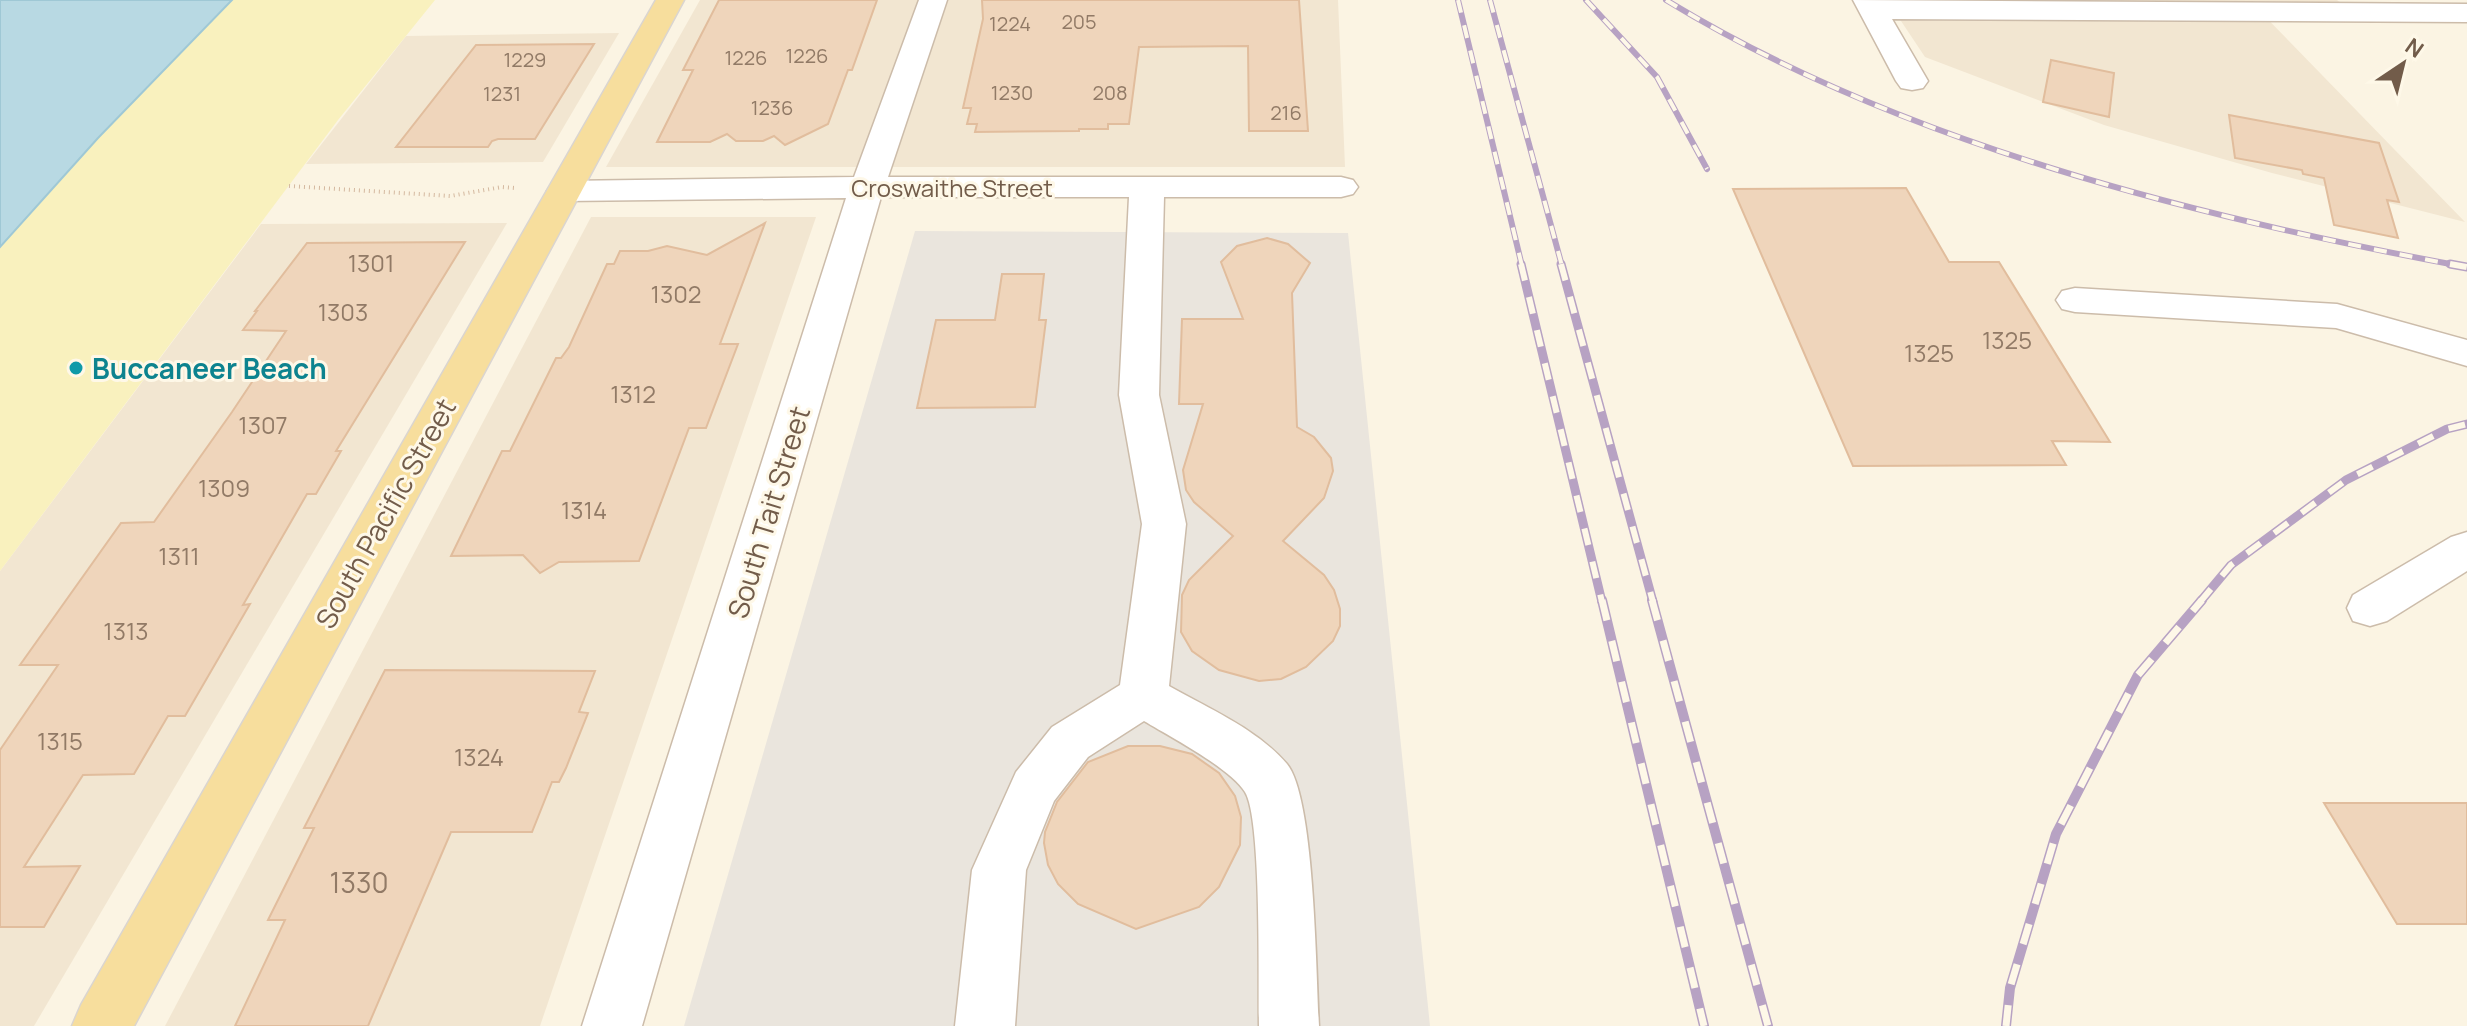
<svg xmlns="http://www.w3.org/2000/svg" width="2467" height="1026" viewBox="0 0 2467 1026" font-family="Manrope,sans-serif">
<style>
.residential{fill:#f2e6d1}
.industrial{fill:#eae5dd}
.sand{fill:#f9f1be}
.water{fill:#b8d9e3;stroke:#9fc8d5;stroke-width:2}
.building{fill:#efd5bb;stroke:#e1bd9d;stroke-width:2}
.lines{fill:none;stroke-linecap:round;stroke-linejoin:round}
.minor-casing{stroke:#ccbcaa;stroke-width:3}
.major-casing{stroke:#dad5d0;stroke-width:3}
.path{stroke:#d4b89f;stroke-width:4;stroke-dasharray:1 4;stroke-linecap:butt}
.minor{fill:#fff;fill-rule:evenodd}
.major{fill:#f7de9d;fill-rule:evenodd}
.rail-far2-casing{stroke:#b7a2c3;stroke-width:6}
.rail-far1-casing{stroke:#b7a2c3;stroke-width:9}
.rail-casing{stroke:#b7a2c3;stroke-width:10}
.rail-far2{stroke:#fef8e8;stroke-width:4;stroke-dasharray:13;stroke-linecap:butt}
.rail-far1{stroke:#fef8e8;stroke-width:6;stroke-dasharray:17;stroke-linecap:butt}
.rail{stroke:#fef8e8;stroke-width:7;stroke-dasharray:21;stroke-linecap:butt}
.culture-dot{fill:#0f9aa8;stroke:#fef8e8;stroke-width:3}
.labels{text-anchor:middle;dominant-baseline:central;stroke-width:6;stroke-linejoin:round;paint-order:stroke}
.far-number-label{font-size:20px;fill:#917a66}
.far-street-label{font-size:24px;fill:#725c4a;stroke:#fef8e8}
.number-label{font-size:24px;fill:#917a66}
.culture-label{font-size:28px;font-weight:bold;fill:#0d838f;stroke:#fef8e8;text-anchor:start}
.street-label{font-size:28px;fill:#725c4a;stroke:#fef8e8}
.near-number-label{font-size:28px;fill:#917a66}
</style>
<rect width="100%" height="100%" fill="#fbf4e3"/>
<g class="residential">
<polygon points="700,0 1338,0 1345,167 606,167"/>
<polygon points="1887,0 2337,0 2341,3 2250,1 2465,222 2272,173 2104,125 1925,57"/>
<polygon points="619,33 543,162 306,164 406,36"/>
<polygon points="591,217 816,217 540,1026 165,1026"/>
<polygon points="507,223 34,1026 0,1026 0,571 261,224"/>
</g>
<polygon class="industrial" points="915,231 1348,233 1430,1026 684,1026"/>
<polygon class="sand" points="232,0 435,0 338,120 0,571 0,247 98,138"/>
<polygon class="water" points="0,0 232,0 98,138 0,247"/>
<g class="building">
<polygon points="719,0 877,0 852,70 848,70 828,124 785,145 774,136 763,141 736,141 727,134 710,142 657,142 693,70 683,70"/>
<polygon points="982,0 1299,0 1308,131 1249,131 1248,46 1139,47 1129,124 1108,124 1108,129 1079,129 1079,131 975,132 977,124 967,124 971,108 963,108 983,19"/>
<polygon points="594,44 535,139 498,139 492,141 488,147 396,147 476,45"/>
<polygon points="2051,60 2114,73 2109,117 2043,102"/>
<polygon points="2229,115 2379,143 2399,202 2387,200 2398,238 2334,225 2324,178 2303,174 2302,170 2235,158"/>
<polygon points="1906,188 1949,262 1999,262 2110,442 2052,441 2066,465 1853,466 1733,189"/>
<polygon points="765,223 720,344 738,344 706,428 689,428 639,561 559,562 540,573 523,555 451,556 502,451 510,451 556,358 561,358 569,347 607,264 614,264 620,251 648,251 667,246 707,255"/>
<polygon points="1267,238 1288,244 1310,263 1292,293 1297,427 1314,437 1331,458 1333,471 1324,498 1283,541 1324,575 1334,590 1340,609 1340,626 1333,641 1306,667 1281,679 1259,681 1219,670 1192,651 1181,632 1182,595 1189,580 1233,536 1194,502 1186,490 1183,470 1203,404 1179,404 1182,319 1243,319 1221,262 1237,246"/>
<polygon points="465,242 336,451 341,451 316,494 307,494 243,605 250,604 185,716 168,716 134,774 83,775 24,867 80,866 44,927 0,927 0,750 58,665 20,665 121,523 154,522 232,412 286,331 243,330 257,311 255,311 307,243"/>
<polygon points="1002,274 1044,274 1039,320 1046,320 1035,407 917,408 936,320 995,320"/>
<polygon points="385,670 595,671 579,712 588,713 566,768 559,782 552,782 532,832 451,832 368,1026 235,1026 285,920 268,920 314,828 304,828"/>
<polygon points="1128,746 1160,746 1192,754 1219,773 1235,796 1241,817 1240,845 1219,887 1199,907 1136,929 1078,904 1058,884 1048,865 1044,843 1045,832 1057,802 1088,762"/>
<polygon points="2324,803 2467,803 2467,924 2397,924"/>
</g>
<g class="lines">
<g class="minor-casing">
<g id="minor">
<path d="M 919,0 L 947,0 L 888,177 L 1341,177 L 1353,180 L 1358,187 L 1353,194 L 1341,197 L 1164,197 L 1159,395 L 1186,524 L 1169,686 C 1208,708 1257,729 1287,764 C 1315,798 1316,975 1319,1026 L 1259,1026 C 1258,985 1262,819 1245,792 C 1230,768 1169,736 1144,721 L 1088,757 L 1054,801 L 1026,870 L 1015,1026 L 955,1026 L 972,870 L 1016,772 L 1052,727 L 1120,685 L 1142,524 L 1119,395 L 1129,197 L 881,197 L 642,1026 L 582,1026 L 846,198 L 564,201 L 552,198 L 547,191 L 552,184 L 564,181 L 854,177 Z"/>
<polygon points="1853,0 2467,4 2467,22 1892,19 1928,81 1923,88 1912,90 1901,88 1896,81"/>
<polygon points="2075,288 2337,304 2467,340 2467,366 2336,328 2075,312 2062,309 2056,300 2062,291"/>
<polygon points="2467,532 2467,571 2387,621 2370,626 2353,621 2347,608 2353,595 2451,537"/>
</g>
</g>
<g class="major-casing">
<polygon id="major" points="656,0 684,0 134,1026 72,1026 81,1005"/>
</g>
<polyline class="path" points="289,186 450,196 502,187 515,188"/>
<use href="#minor" class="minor"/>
<use href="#major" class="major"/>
<g class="rail-far2-casing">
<g id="rail-far2">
<polyline points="1458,0 1522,266"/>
<polyline points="1490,0 1562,266"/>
<polyline points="1586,0 1657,77 1707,169"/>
<path d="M 1666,0 C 1898,142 2195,217 2461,266"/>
</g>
</g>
<g class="rail-far1-casing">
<g id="rail-far1">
<polyline points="1521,264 1602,602"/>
<polyline points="1561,264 1653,602"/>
<polyline points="2450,264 2467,267"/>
<polyline points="2200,602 2231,565 2346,480 2447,429 2467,424"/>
</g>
</g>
<g class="rail-casing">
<g id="rail">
<polyline points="1602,600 1704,1026"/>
<polyline points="1652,600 1768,1026"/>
<polyline points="2006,1026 2010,988 2056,834 2138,675 2202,600"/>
</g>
</g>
<use href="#rail-far2" class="rail-far2"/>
<use href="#rail-far1" class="rail-far1"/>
<use href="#rail" class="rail"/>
</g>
<circle class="culture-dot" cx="76" cy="368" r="8"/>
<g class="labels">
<g class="far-number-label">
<text x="1079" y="21">205</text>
<text x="1010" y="23">1224</text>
<text x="807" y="55">1226</text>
<text x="746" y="57">1226</text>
<text x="525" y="59">1229</text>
<text x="1012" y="92">1230</text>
<text x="1110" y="92">208</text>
<text x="502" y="93">1231</text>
<text x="772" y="107">1236</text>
<text x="1286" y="112">216</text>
</g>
<g class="far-street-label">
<text x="952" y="187">Croswaithe Street</text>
</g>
<g class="number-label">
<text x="371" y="262">1301</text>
<text x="676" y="293">1302</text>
<text x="343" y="311">1303</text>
<text x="2007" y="339">1325</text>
<text x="1929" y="352">1325</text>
<text x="633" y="393">1312</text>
<text x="263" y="424">1307</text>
<text x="224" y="487">1309</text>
<text x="584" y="509">1314</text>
<text x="179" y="555">1311</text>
<text x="126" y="630">1313</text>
<text x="60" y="740">1315</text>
<text x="479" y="756">1324</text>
</g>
<g class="culture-label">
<text x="92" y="368">Buccaneer Beach</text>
</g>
<g class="street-label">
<text transform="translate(768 512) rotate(-73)">South Tait Street</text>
<text transform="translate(385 513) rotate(-61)">South Pacific Street</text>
</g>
<g class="near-number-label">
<text x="359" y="882">1330</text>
</g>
</g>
<g transform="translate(2403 64) rotate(35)" stroke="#fef8e8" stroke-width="6" paint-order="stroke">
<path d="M0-6L14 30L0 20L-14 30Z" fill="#725c4a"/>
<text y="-12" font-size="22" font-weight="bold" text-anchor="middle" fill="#725c4a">N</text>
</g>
</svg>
